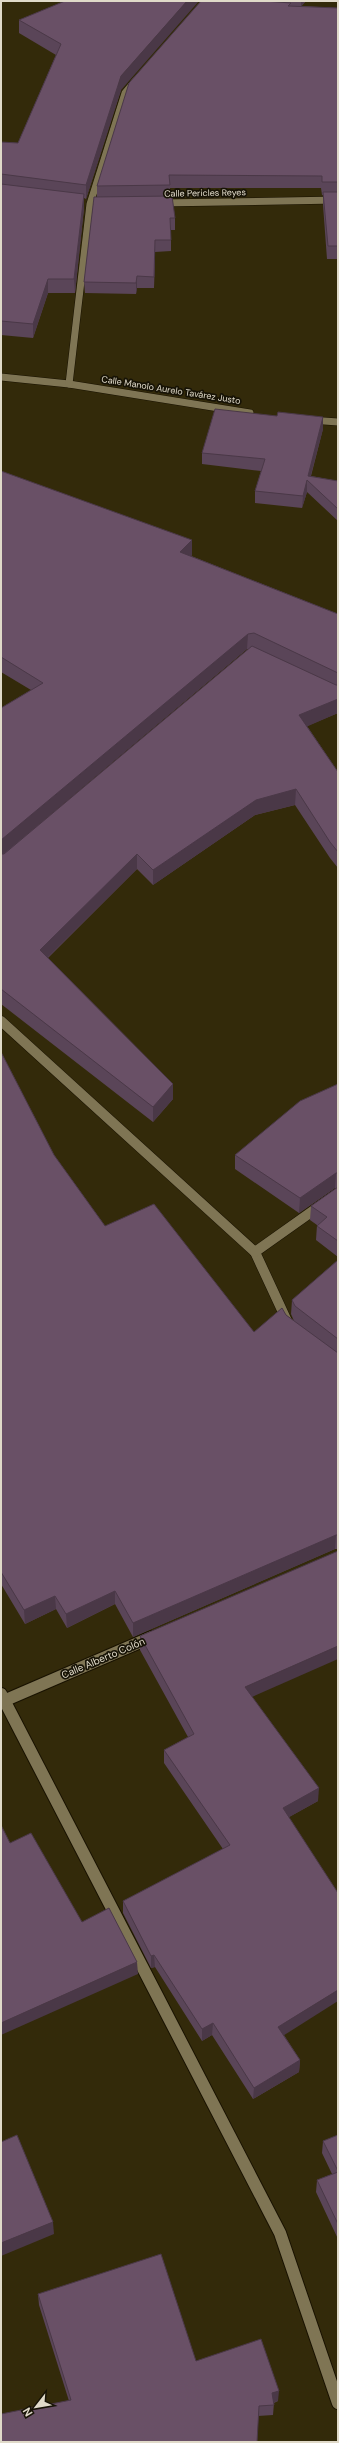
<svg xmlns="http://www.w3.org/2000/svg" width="339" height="2443" viewBox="0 0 339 2443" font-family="'DM Sans',sans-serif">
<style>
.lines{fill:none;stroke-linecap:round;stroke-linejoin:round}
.minor-far2-casing{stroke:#191200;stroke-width:8}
.minor-far1-casing{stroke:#191200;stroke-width:11}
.minor-casing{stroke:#191200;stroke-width:14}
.minor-far2{stroke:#7f7554;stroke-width:7}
.minor-far1{stroke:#7f7554;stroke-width:10}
.minor{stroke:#7f7554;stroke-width:12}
.wall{fill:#5a4558;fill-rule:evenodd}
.shaded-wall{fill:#4a3847}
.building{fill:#695066;stroke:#4a3847}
.labels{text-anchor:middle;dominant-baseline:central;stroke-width:3.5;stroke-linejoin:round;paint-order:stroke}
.far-street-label{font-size:9px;fill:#e0dac9;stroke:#171306}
.street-label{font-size:10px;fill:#e0dac9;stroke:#171306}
</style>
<rect width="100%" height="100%" fill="#332a0a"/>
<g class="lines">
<g class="minor-far2-casing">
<g id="minor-far2">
<polyline points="160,203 338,200"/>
<polyline points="1,377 69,384 250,413"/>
<polyline points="69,384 90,204 125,93 135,81"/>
<polyline points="310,420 338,422"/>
</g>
</g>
<g class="minor-far1-casing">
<g id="minor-far1">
<polyline points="1,1021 255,1252 287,1321"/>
<polyline points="255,1252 338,1193"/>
</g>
</g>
<g class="minor-casing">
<g id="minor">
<polyline points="1,1694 280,2233 338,2403"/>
<polyline points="1,1702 152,1637"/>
</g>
</g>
<use href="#minor-far2" class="minor-far2"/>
<use href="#minor-far1" class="minor-far1"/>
<use href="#minor" class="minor"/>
</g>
<g class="wall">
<polygon points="65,1 121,90 86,199 84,198 84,208 75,293 48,293 33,338 1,335 1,142 18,143 56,55 19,33 19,20"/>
<polygon points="201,1 306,1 301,6 338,8 338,259 327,259 323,205 323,195 322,195 321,188 170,188 170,196 175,218 175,230 171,230 171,251 155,252 154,288 137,288 136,294 85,293 84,282 97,197 97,186"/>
<polygon points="277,416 323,417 323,429 311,476 338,481 338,521 307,492 302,508 255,503 255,491 261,471 202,464 202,453"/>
<path d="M 1,471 L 192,555 L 191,556 L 338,614 L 338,713 L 307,726 L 338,772 L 338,868 L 330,858 L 295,805 L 255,815 L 153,885 L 137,869 L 48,958 L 173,1099 L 153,1122 L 1,1004 L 1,708 L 31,690 L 1,672 ZM 247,649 L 249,649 L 3,854 Z"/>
<polygon points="1,1052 54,1155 105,1226 254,1332 286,1315 294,1321 291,1314 292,1300 338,1260 338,1549 335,1549 133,1637 115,1604 67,1628 56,1609 25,1624 1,1584"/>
<polygon points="338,1084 338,1257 316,1240 317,1225 310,1220 311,1206 337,1188 335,1188 299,1213 235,1169 235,1155"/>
<polygon points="140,1636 252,1697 318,1801 289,1817 284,2035 300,2060 299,2072 253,2099 212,2035 202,2041 155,1967 151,1968 123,1913 123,1901 223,1849 164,1763 164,1750 188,1737 140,1650"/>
<polygon points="338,2135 338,2239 316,2192 317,2180 332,2174 322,2153 323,2141"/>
<polygon points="38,2294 196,2361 278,2401 274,2403 273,2415 258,2416 69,2401 39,2305"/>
</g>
<g class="shaded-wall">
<polygon points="187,1 199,1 121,90 86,199 86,185 121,76"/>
<polygon points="301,1 306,1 301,7"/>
<polygon points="84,194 84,208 75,293 74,279"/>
<polygon points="155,240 155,252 154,288 154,277"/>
<polygon points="137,276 137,288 136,294 136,283"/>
<polygon points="48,279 48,293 33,338 33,324"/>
<polygon points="323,417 323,429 309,482 308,476"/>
<polygon points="307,480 307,492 302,508 303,496"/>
<polygon points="192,540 192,555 180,567 180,552"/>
<polygon points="248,634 247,649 1,856 1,840"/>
<polygon points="338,699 338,713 299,730 299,715"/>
<polygon points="296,789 295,805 255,815 153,885 153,870 256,800"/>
<polygon points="137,854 137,869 40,965 40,950"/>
<polygon points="173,1084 173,1099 153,1122 153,1107"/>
<polygon points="336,1173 335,1188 299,1213 300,1198"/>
<polygon points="336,1535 335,1549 133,1637 133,1623"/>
<polygon points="115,1591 115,1604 67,1628 66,1614"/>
<polygon points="55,1596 56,1609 25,1624 24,1610"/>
<polygon points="338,1646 338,1659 245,1700 245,1687"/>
<polygon points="319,1788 318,1801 282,1821 283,1808"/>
<polygon points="154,1955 155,1967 151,1968 151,1956"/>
<polygon points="137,1962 138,1974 1,2035 1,2023"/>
<polygon points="338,1990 338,2001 278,2039 278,2027"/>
<polygon points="213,2023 212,2035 202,2041 202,2029"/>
<polygon points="300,2060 299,2072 253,2099 254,2088"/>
<polygon points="53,2222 54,2234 1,2256 1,2243"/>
<polygon points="279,2391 278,2401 271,2403 272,2393"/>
</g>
<g class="building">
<polygon points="65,1 187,1 121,76 86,185 1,174 1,142 18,143 61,44 19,20"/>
<polygon points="201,1 264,1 291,3 288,6 338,8 338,182 322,182 322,176 169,175 170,185 97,186 129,83"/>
<polygon points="1,184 84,194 74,279 48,279 33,324 1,321"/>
<polygon points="323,192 338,192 338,246 328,246"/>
<polygon points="172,196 175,218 170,218 171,240 155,240 154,277 137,276 136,283 84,282 94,197"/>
<polygon points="215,409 277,416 278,412 323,417 308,476 338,481 338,509 307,480 303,496 255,491 265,459 202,453"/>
<polygon points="1,471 192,540 180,552 338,614 338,673 254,633 248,634 1,840 1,708 43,683 1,657"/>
<polygon points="252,646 336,685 338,685 338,699 299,715 338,772 338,852 330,842 296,789 256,800 153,870 137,854 40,950 173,1084 153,1107 1,989 1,854 4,854"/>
<polygon points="1,1052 54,1155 105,1226 154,1204 254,1332 282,1308 286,1315 338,1353 338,1535 336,1535 133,1623 115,1591 66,1614 55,1596 24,1610 1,1572"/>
<polygon points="338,1084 338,1173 336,1173 300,1198 235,1155 300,1101"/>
<polygon points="338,1187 338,1241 317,1226 327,1217 311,1206"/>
<polygon points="338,1260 338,1339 295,1306 292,1300"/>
<polygon points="338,1551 338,1646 245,1687 319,1788 283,1808 338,1893 338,1990 278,2027 300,2060 254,2088 213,2023 202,2029 154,1955 151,1956 123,1901 230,1845 164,1750 194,1734 140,1636"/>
<polygon points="1,1825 10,1843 31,1833 82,1922 109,1908 137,1962 1,2023"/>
<polygon points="17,2135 53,2222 1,2243 1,2142"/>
<polygon points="338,2135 338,2171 323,2141"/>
<polygon points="338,2172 338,2224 317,2180"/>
<polygon points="161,2254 196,2361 261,2339 279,2391 272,2393 274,2405 259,2406 257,2442 1,2442 1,2414 71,2400 38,2294"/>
</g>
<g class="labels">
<g class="far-street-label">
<text transform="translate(205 193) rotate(-1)">Calle Pericles Reyes</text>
<text transform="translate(171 390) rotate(9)">Calle Manolo Aurelo Tavárez Justo</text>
</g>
<g class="street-label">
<text transform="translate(103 1658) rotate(-23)">Calle Alberto Colón</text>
</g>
</g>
<rect width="339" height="2443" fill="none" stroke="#e0dac9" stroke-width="4"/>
<g transform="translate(36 2407) rotate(239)" stroke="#171306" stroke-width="3" paint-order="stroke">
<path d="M0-3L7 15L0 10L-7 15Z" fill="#e0dac9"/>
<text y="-6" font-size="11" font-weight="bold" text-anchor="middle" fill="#e0dac9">N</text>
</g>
</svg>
